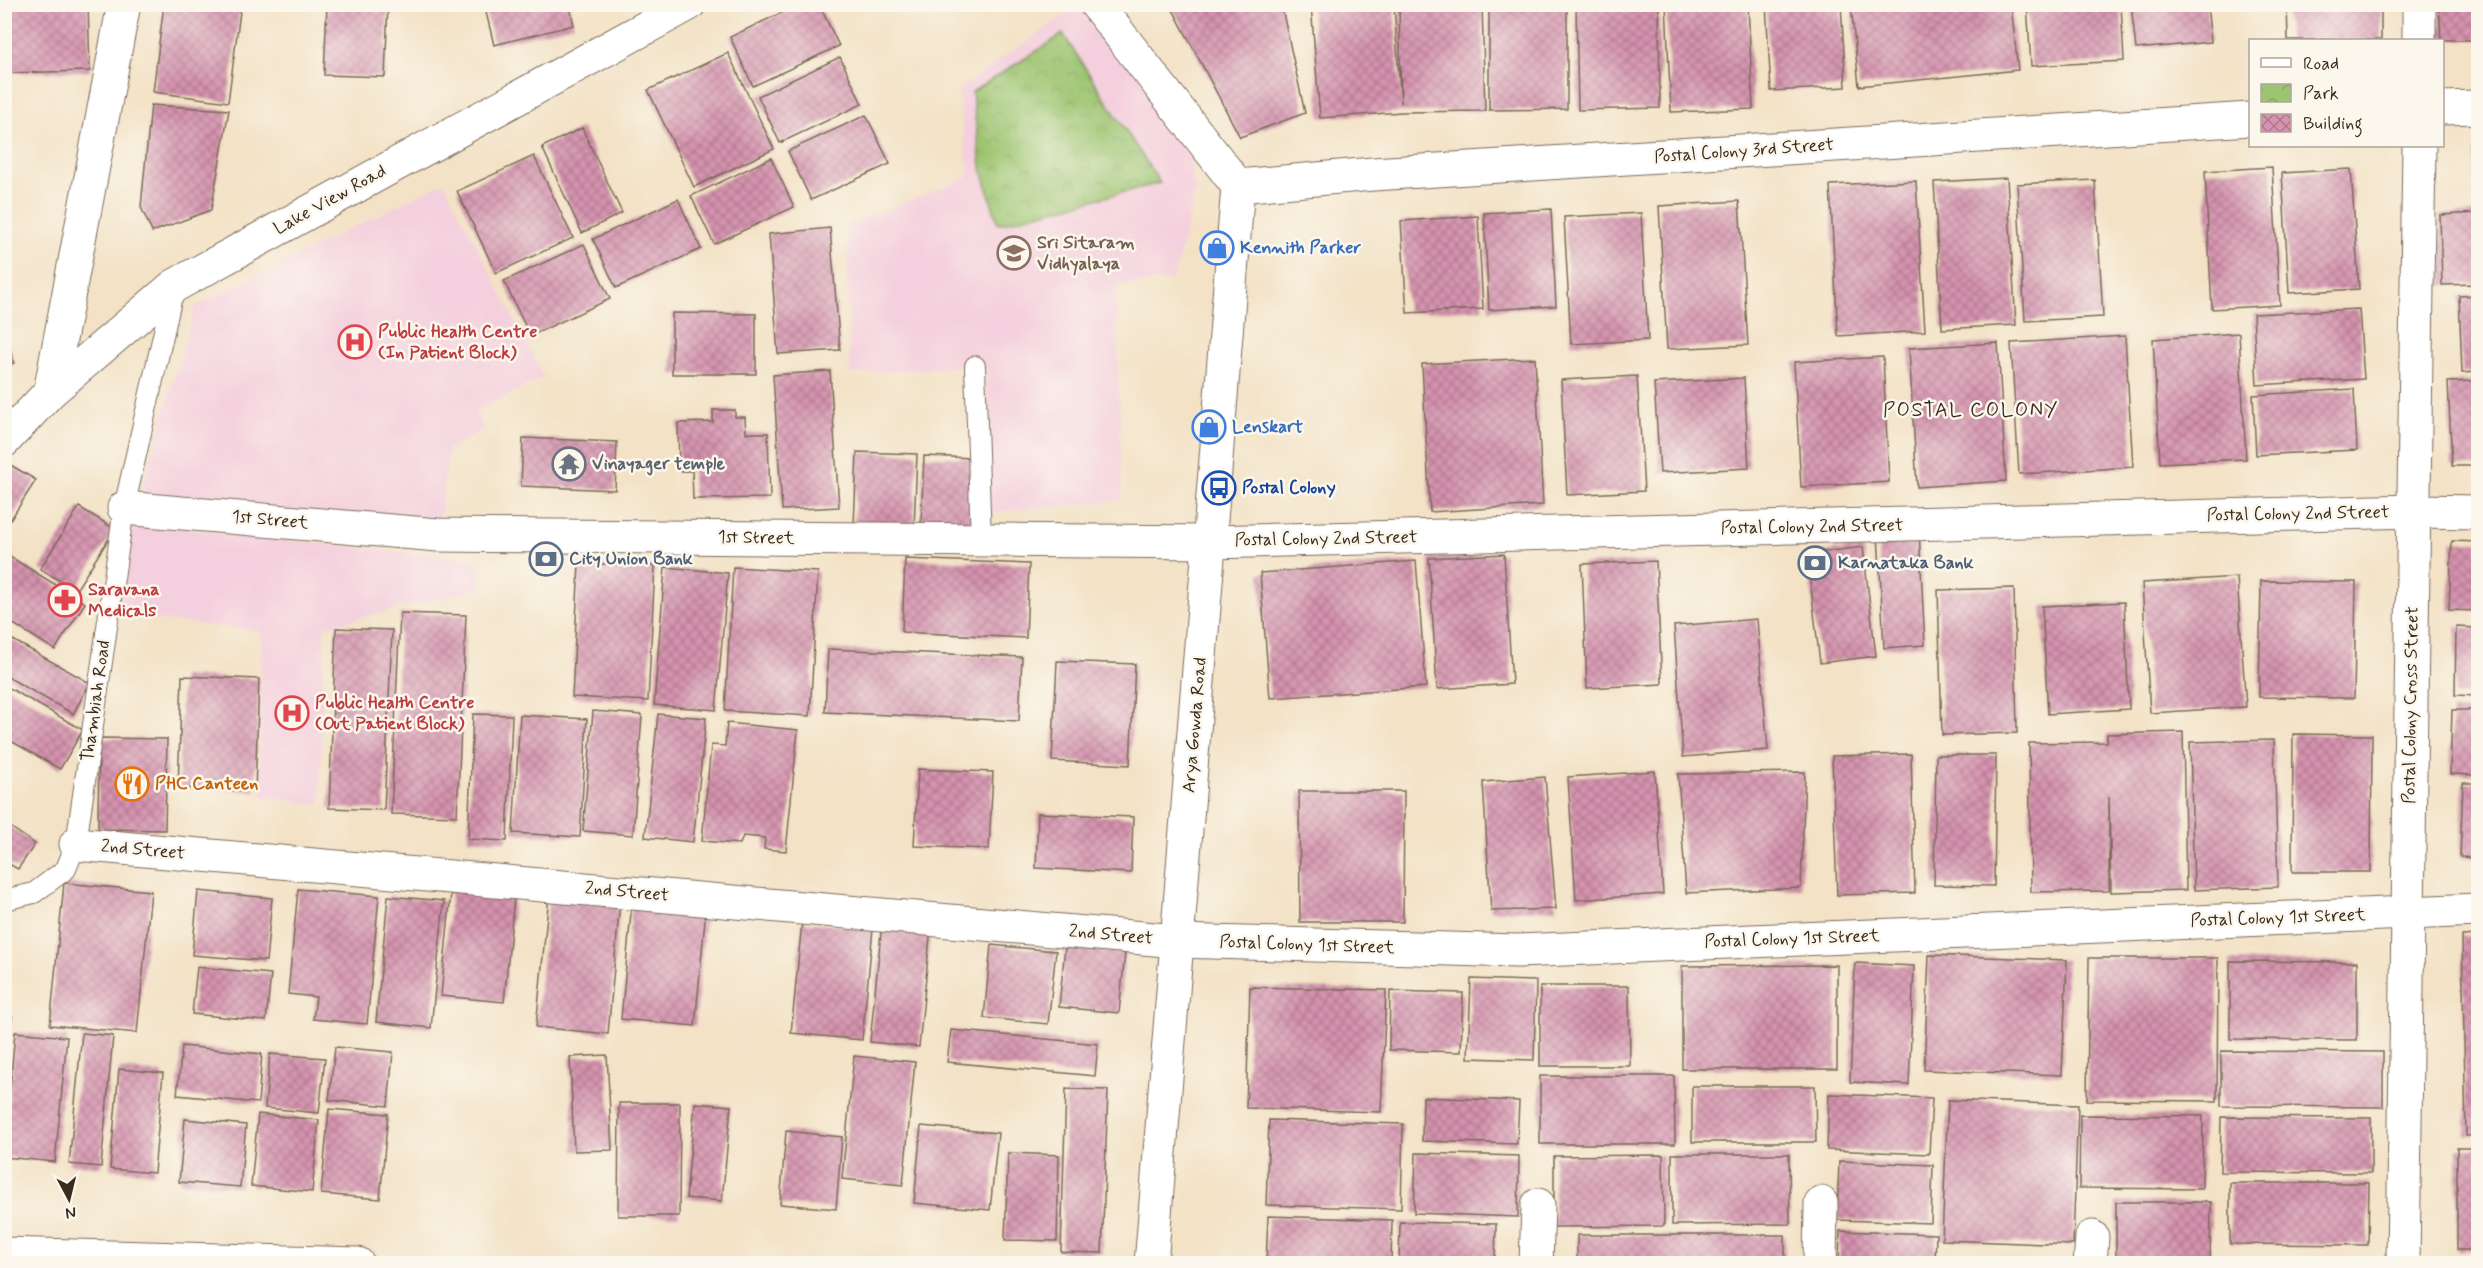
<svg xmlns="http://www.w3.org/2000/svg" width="2483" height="1268" viewBox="0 0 2483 1268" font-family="Mynerve,sans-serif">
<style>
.built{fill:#f4cfdd}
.park{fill:url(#park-crowns);stroke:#6c7848;stroke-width:1.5}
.building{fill:url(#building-cross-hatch)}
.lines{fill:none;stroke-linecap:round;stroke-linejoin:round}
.service-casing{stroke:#7b6a59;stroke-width:22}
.minor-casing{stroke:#7b6a59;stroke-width:35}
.tertiary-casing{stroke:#7b6a59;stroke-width:35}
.secondary-casing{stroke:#7b6a59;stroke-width:35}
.service{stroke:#fff;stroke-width:20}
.minor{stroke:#fff;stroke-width:33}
.tertiary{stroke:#fff;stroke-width:33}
.secondary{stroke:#fff;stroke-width:33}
.labels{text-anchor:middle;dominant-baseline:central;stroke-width:5;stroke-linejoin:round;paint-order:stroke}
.street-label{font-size:18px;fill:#3b2a1e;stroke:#fbf7ec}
.education-label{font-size:18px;font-weight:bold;fill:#785e54;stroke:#fbf7ec;text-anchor:start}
.shop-label{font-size:18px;font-weight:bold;fill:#366cbe;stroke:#fbf7ec;text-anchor:start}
.health-label{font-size:18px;font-weight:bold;fill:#be3a42;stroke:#fbf7ec;text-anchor:start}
.worship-label{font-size:18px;font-weight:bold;fill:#5b616d;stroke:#fbf7ec;text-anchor:start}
.transit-label{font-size:18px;font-weight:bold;fill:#164399;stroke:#fbf7ec;text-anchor:start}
.service-label{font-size:18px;font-weight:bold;fill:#4e5e75;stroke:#fbf7ec;text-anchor:start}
.food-label{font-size:18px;font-weight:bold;fill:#c56008;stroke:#fbf7ec;text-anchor:start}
.neighbourhood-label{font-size:20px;letter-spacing:1.5px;fill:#3b2a1e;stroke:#fbf7ec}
</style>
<defs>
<pattern id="park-crowns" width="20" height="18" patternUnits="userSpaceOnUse" patternTransform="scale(1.5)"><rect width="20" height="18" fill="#9dc571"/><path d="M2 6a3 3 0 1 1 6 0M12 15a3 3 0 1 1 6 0" fill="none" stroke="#88a961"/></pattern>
<pattern id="building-cross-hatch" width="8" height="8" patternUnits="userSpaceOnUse" patternTransform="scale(1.5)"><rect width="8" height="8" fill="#d593af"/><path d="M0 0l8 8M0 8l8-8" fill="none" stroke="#ae788e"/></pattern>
</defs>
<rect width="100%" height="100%" fill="#fbf7ec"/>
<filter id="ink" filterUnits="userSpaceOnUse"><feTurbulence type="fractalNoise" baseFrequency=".0167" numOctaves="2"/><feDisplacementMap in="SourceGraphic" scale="12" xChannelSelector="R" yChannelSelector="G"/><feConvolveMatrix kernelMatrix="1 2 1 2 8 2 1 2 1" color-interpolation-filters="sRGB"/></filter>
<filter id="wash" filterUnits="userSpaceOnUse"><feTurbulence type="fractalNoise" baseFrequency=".008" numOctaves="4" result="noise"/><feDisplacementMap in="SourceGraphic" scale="24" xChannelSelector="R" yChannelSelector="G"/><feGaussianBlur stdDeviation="1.35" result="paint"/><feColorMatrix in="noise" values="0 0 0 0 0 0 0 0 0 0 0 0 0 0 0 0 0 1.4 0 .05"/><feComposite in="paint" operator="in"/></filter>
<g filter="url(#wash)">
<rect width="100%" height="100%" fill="#f3e2c6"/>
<g class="built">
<polygon points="1080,5 1190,136 1191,170 1195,192 1173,280 1116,285 1122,500 990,512 986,365 850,374 847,226 969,177 958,89"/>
<polygon points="444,182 544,377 474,412 484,429 449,448 438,535 138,501 195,307"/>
<polygon points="130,523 478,560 480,588 324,627 320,805 260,796 261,631 114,615"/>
</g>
<polygon class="park" points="1063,34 1160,183 998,224 981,166 972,92"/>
<g id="blocks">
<g class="building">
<polygon points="4,4 88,4 90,71 4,73"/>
<polygon points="164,4 241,4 228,102 153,92"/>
<polygon points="327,4 388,4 385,77 324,75"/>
<polygon points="484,4 569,4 574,25 494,45"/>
<polygon points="800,4 819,4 839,46 753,86 730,37"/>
<polygon points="1170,4 1281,4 1305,113 1240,137"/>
<polygon points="1399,4 1482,4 1485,111 1402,112 1320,118 1311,5 1394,5 1401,103"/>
<polygon points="1489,4 1567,4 1567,109 1489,110"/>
<polygon points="1576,4 1659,4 1660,108 1578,110"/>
<polygon points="1666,4 1748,4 1753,109 1671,112"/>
<polygon points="1766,4 1841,4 1846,87 1771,91"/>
<polygon points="2027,4 2121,4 2124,61 2031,66"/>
<polygon points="2131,4 2207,4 2211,42 2136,49"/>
<polygon points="2287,4 2381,4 2381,40 2288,40"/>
<polygon points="2439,4 2478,4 2478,40 2441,40"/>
<polygon points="1851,5 2011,5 2018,70 1859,86"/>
<polygon points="728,53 774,149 694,187 648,90"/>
<polygon points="840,57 862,104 780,143 758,96"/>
<polygon points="151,105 229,110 211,210 152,232 141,207"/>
<polygon points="866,115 890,164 811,200 788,151"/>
<polygon points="582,128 622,213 582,233 542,147"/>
<polygon points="2478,149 2478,202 2477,202 2474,150"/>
<polygon points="534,156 573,238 496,273 457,191"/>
<polygon points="771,158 794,207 714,244 691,196"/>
<polygon points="2272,167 2280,305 2212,309 2205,171"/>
<polygon points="2351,169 2359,289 2289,293 2282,173"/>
<polygon points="2007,178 2016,325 1942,329 1934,182"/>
<polygon points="2095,180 2103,317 2025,321 2017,184"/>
<polygon points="1916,181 1925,331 1838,336 1830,185"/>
<polygon points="678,199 701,249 616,288 593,239"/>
<polygon points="1739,201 1748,345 1667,349 1659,206"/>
<polygon points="1551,209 1556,306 1489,310 1484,213"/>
<polygon points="1641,213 1648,340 1571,344 1564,217"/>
<polygon points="2478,213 2478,284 2442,285 2440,215"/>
<polygon points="1478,216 1483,309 1407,313 1401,221"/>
<polygon points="830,228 840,350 778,354 769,234"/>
<polygon points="584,244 610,299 530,336 504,281"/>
<polygon points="2478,295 2478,372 2462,373 2459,296"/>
<polygon points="2359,309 2364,379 2257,385 2253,314"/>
<polygon points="672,313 756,314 756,374 672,374"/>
<polygon points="5,332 14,363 4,366 4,333"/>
<polygon points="2239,333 2246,459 2160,463 2153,339"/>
<polygon points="2125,336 2133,467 2019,474 2011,343"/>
<polygon points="1998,343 2006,481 1917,487 1909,348"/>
<polygon points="1883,357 1889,482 1801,487 1794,362"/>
<polygon points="1535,358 1543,505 1430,512 1422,364"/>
<polygon points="830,371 839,507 782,510 773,375"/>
<polygon points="1637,376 1644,491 1567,495 1561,380"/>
<polygon points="1744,378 1749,468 1660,473 1654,383"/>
<polygon points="2478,381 2478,466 2452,466 2448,382"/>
<polygon points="2354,389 2357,450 2256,455 2253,395"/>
<polygon points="713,410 735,410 735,417 745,417 746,433 768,433 770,498 693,499 692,471 679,471 678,423 713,422"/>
<polygon points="523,438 617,442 615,490 521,486"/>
<polygon points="857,452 917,454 914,529 854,526"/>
<polygon points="924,456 974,458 971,525 921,523"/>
<polygon points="4,461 36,480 4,530"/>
<polygon points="79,507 115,529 76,590 40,569"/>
<polygon points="1919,531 1925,645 1884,648 1878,533"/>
<polygon points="2452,541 2478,542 2478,611 2449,610"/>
<polygon points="1863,547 1876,656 1820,663 1807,554"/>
<polygon points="4,553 85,603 55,650 4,618"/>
<polygon points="1504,554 1512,684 1437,689 1429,558"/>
<polygon points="905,559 1029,564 1026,638 902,632"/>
<polygon points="1416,561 1426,687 1270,698 1260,573"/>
<polygon points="1656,561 1662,684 1587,688 1582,564"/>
<polygon points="579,563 655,566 648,701 572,697"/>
<polygon points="665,567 728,573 716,710 654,705"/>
<polygon points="733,567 818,572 810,716 725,711"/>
<polygon points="2237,577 2246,707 2150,713 2142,583"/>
<polygon points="2261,581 2356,582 2354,698 2259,697"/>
<polygon points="2014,588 2017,733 1942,735 1938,590"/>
<polygon points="2124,602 2129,709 2048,714 2042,606"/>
<polygon points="400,613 466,615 457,816 391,814"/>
<polygon points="1757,619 1768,750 1683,757 1674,626"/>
<polygon points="2456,627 2478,628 2478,696 2455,695"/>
<polygon points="336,628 392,630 384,810 329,808"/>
<polygon points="4,635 90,683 73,714 4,675"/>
<polygon points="828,649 1022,657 1019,721 825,712"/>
<polygon points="1057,661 1135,664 1130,765 1052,761"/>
<polygon points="182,676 259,679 255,791 178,788"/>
<polygon points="4,685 83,730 60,769 4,737"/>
<polygon points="2452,710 2478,710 2478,775 2450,774"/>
<polygon points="593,711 642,715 633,835 583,831"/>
<polygon points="473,714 512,715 507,841 468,839"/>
<polygon points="658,714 706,718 693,842 645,837"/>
<polygon points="520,715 587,719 580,837 513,833"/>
<polygon points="727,723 798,730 786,851 764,849 765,838 743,836 740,844 702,841 711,745 725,746"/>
<polygon points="2183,732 2186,890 2111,892 2109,797 2109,891 2031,892 2029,743 2107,742 2107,734"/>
<polygon points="2293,734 2372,735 2371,872 2292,872"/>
<polygon points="99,738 167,739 165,830 98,829"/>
<polygon points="2274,740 2278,887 2194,890 2190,742"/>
<polygon points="1911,754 1915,893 1837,895 1832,756"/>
<polygon points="1936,755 1996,755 1994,886 1934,885"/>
<polygon points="918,769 993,772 989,849 914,846"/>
<polygon points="1655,771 1663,894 1576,900 1568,777"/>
<polygon points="1805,772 1801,888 1686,893 1678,774"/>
<polygon points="1545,777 1556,909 1491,911 1483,782"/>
<polygon points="2463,783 2478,783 2478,858 2460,857"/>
<polygon points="1299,791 1404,791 1403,922 1300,922"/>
<polygon points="1038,813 1133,817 1131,873 1036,868"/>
<polygon points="6,824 35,844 18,869 7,863 4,866"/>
<polygon points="452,882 515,887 504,1002 441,996"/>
<polygon points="64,883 151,891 137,1033 50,1025"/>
<polygon points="298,889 379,896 367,1024 313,1019 316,997 288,994"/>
<polygon points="198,891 272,898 266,961 192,955"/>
<polygon points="549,895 620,902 608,1034 536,1027"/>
<polygon points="388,896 444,901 431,1028 376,1022"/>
<polygon points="632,902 706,909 695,1026 621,1019"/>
<polygon points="802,922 873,929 862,1040 791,1033"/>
<polygon points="882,923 931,927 919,1047 870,1042"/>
<polygon points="2478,935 2478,1135 2466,1136 2462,936"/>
<polygon points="991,945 1056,951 1048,1024 984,1018"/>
<polygon points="1065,947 1125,953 1119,1013 1059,1007"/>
<polygon points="1929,955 2067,960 2062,1075 1924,1070"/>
<polygon points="2089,958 2218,958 2217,1101 2087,1100"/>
<polygon points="2230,961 2357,962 2357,1040 2230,1039"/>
<polygon points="1855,963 1914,966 1909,1085 1850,1082"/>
<polygon points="1837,965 1837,1069 1682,1069 1682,966"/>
<polygon points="197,967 271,974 266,1021 192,1014"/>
<polygon points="1471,979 1536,981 1534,1060 1468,1058"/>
<polygon points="1540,986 1629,986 1630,1066 1540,1066"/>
<polygon points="1250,987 1386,990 1381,1112 1246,1108"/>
<polygon points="1390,991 1463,993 1461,1052 1389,1050"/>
<polygon points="4,1014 12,1016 6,1051 4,1051"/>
<polygon points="951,1030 1098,1044 1095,1076 947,1062"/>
<polygon points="15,1032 67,1037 55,1162 4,1157"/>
<polygon points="82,1033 113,1036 101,1167 69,1164"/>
<polygon points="182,1046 262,1054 258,1103 177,1095"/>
<polygon points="335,1047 393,1052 388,1106 329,1100"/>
<polygon points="2221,1051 2383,1052 2383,1107 2221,1106"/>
<polygon points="270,1054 325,1058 319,1113 265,1108"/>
<polygon points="607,1055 612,1150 574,1151 570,1057"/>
<polygon points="854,1056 915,1062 903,1185 842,1179"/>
<polygon points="119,1069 163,1073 154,1173 110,1169"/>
<polygon points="1540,1076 1674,1076 1675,1144 1540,1144"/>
<polygon points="1692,1086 1815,1086 1816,1142 1692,1142"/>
<polygon points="1066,1089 1108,1090 1102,1253 1061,1252"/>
<polygon points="1829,1094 1932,1098 1929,1154 1827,1150"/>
<polygon points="1423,1097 1519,1101 1517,1144 1422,1141"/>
<polygon points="1948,1100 2078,1105 2073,1245 1942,1240"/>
<polygon points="619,1103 680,1103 679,1216 618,1216"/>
<polygon points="695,1103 731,1106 722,1201 686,1198"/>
<polygon points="329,1109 388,1114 380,1199 321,1194"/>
<polygon points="258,1114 319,1120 312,1192 251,1186"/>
<polygon points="2080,1115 2203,1116 2202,1189 2079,1188"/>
<polygon points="2221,1117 2371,1118 2371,1173 2220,1172"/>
<polygon points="185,1119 246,1125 240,1187 179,1182"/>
<polygon points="1269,1120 1403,1124 1401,1209 1266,1205"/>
<polygon points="921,1126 998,1133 990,1210 914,1203"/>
<polygon points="786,1131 842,1137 836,1209 780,1204"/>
<rect x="2457" y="1148" width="21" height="102"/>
<polygon points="1008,1153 1059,1155 1057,1241 1005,1240"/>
<polygon points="1416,1153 1519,1156 1518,1217 1414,1213"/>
<polygon points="1672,1154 1789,1154 1790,1224 1672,1225"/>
<polygon points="1663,1155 1664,1226 1554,1227 1554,1156"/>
<polygon points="1839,1161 1933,1165 1931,1223 1837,1220"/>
<polygon points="2230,1183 2369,1183 2368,1245 2230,1244"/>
<polygon points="2116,1202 2211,1202 2210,1264 2116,1264"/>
<polygon points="1268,1216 1392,1220 1391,1264 1266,1264"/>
<polygon points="1400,1222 1496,1224 1495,1264 1399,1264"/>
<polygon points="1840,1231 1936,1234 1935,1264 1839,1264"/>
<rect x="1577" y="1235" width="208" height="29"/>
</g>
</g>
</g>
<g filter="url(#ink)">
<use href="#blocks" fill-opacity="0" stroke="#7b6a59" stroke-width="1.5"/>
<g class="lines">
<g class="service-casing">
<g id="service">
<polyline points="975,366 981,540"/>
<polyline points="4,900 34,893 66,869 76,844 124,508 174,287"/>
</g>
</g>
<g class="minor-casing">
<g id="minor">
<polyline points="2419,4 2419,40"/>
<polyline points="50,392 124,4"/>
<polyline points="124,508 438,535 1209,542 2415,511 2478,512"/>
<polyline points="76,844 1177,941 1518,951 2478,910"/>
<polyline points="4,1254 358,1264"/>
<polyline points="1536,1264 1538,1205"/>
<polyline points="1820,1264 1821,1203"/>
<polyline points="2090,1264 2092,1237"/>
<polyline points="2403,1264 2419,146"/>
</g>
</g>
<g class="tertiary-casing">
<g id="tertiary">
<polyline points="1096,4 1238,186"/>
<polyline points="4,441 50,392 174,286 689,4"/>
</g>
</g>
<g class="secondary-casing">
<g id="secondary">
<polyline points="2442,108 2478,107"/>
<polyline points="1151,1264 1238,186 1373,174 2250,119"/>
</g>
</g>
<use href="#service" class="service"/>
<use href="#minor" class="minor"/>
<use href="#tertiary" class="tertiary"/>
<use href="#secondary" class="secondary"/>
</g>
</g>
<defs>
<g id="shop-ring" transform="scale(1.725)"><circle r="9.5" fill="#fbf7ec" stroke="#3f7fe0" stroke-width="1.5"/><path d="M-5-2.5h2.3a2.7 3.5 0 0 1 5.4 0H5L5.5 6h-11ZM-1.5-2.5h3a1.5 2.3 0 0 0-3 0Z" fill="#3f7fe0"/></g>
<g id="school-ring" transform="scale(1.725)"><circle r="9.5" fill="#fbf7ec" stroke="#8d6e63" stroke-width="1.5"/><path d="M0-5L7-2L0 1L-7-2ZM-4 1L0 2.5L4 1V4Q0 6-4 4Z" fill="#8d6e63"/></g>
<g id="hospital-ring" transform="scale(1.725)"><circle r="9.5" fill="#fbf7ec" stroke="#e0444e" stroke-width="1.5"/><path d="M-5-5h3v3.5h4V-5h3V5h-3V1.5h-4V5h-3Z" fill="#e0444e"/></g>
<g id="temple-ring" transform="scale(1.725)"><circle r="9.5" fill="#fbf7ec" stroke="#6b7280" stroke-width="1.5"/><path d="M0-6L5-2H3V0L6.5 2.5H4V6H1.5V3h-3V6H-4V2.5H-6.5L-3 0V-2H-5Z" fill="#6b7280"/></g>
<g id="bus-ring" transform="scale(1.725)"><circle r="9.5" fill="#fbf7ec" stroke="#1a4fb4" stroke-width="1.5"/><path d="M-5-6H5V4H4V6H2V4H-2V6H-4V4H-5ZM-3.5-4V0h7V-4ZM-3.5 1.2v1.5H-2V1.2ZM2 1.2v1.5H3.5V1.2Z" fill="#1a4fb4"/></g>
<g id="bank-ring" transform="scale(1.725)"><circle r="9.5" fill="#fbf7ec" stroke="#5c6f8a" stroke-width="1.5"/><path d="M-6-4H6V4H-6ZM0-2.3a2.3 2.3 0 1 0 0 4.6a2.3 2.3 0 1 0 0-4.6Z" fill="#5c6f8a"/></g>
<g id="pharmacy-ring" transform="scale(1.725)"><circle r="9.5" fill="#fbf7ec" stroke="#e0444e" stroke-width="1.5"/><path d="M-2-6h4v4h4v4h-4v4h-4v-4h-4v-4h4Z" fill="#e0444e"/></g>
<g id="restaurant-ring" transform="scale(1.725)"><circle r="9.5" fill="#fbf7ec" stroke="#e8710a" stroke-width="1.5"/><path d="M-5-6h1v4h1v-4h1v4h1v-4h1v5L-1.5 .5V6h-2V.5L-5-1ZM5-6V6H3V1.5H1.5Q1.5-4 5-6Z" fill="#e8710a"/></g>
</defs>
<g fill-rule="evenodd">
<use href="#shop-ring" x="1217" y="248"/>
<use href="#school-ring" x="1014" y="253"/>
<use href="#hospital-ring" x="355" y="342"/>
<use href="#shop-ring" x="1209" y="427"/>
<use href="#temple-ring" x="569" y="464"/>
<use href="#bus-ring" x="1219" y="488"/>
<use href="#bank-ring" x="546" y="559"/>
<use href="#bank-ring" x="1815" y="563"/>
<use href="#pharmacy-ring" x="65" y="600"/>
<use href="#hospital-ring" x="292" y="713"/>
<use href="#restaurant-ring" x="132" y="784"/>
</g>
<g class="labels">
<g class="street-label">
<text transform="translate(1744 151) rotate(-4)">Postal Colony 3rd Street</text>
<text transform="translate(330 200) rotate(-29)">Lake View Road</text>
<text transform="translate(2298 514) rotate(-1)">Postal Colony 2nd Street</text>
<text transform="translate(270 520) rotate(5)">1st Street</text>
<text transform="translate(1812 527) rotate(-1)">Postal Colony 2nd Street</text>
<text transform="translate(756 538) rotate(1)">1st Street</text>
<text transform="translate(1326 539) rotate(-1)">Postal Colony 2nd Street</text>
<text transform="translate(96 701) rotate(-82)">Thambiah Road</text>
<text transform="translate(2411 705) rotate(-89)">Postal Colony Cross Street</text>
<text transform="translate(1195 725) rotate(-85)">Arya Gowda Road</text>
<text transform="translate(143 850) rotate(5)">2nd Street</text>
<text transform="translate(627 892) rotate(5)">2nd Street</text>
<text transform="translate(2278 918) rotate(-2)">Postal Colony 1st Street</text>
<text transform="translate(1111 935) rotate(5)">2nd Street</text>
<text transform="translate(1792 939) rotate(-2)">Postal Colony 1st Street</text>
<text transform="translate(1307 945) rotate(2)">Postal Colony 1st Street</text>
</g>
<g class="education-label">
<text x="1037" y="243">Sri Sitaram<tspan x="1037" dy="21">Vidhyalaya</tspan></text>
</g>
<g class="shop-label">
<text x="1240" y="248">Kennith Parker</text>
<text x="1232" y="427">Lenskart</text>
</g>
<g class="health-label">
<text x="378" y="332">Public Health Centre<tspan x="378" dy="21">(In Patient Block)</tspan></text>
<text x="88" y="590">Saravana<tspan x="88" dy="21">Medicals</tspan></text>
<text x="315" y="703">Public Health Centre<tspan x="315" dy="21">(Out Patient Block)</tspan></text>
</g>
<g class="worship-label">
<text x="592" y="464">Vinayager temple</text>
</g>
<g class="transit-label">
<text x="1242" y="488">Postal Colony</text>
</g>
<g class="service-label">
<text x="569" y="559">City Union Bank</text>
<text x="1838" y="563">Karnataka Bank</text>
</g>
<g class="food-label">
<text x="155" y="784">PHC Canteen</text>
</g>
<g class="neighbourhood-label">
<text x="1971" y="410">POSTAL COLONY</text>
</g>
</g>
<rect width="2483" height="1268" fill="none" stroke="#fbf7ec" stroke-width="24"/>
<rect x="2249" y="39" width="195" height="108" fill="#fbf7ec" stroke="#aea59a" stroke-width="1.5"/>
<rect x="2261" y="58" width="30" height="9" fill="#ffffff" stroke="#aea59a" stroke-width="1.5"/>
<text x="2303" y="69" font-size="18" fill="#3b2a1e">Road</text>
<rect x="2261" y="84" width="30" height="18" fill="url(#park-crowns)" stroke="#aea59a" stroke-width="1.5"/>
<text x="2303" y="99" font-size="18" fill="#3b2a1e">Park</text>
<rect x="2261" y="114" width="30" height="18" fill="url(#building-cross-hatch)" stroke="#aea59a" stroke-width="1.5"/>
<text x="2303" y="129" font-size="18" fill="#3b2a1e">Building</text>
<g transform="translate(69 1199) rotate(173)" stroke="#fbf7ec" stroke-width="4.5" paint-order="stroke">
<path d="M0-4.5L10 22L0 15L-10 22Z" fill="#3b2a1e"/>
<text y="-9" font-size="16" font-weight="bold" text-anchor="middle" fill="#3b2a1e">N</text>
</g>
</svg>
